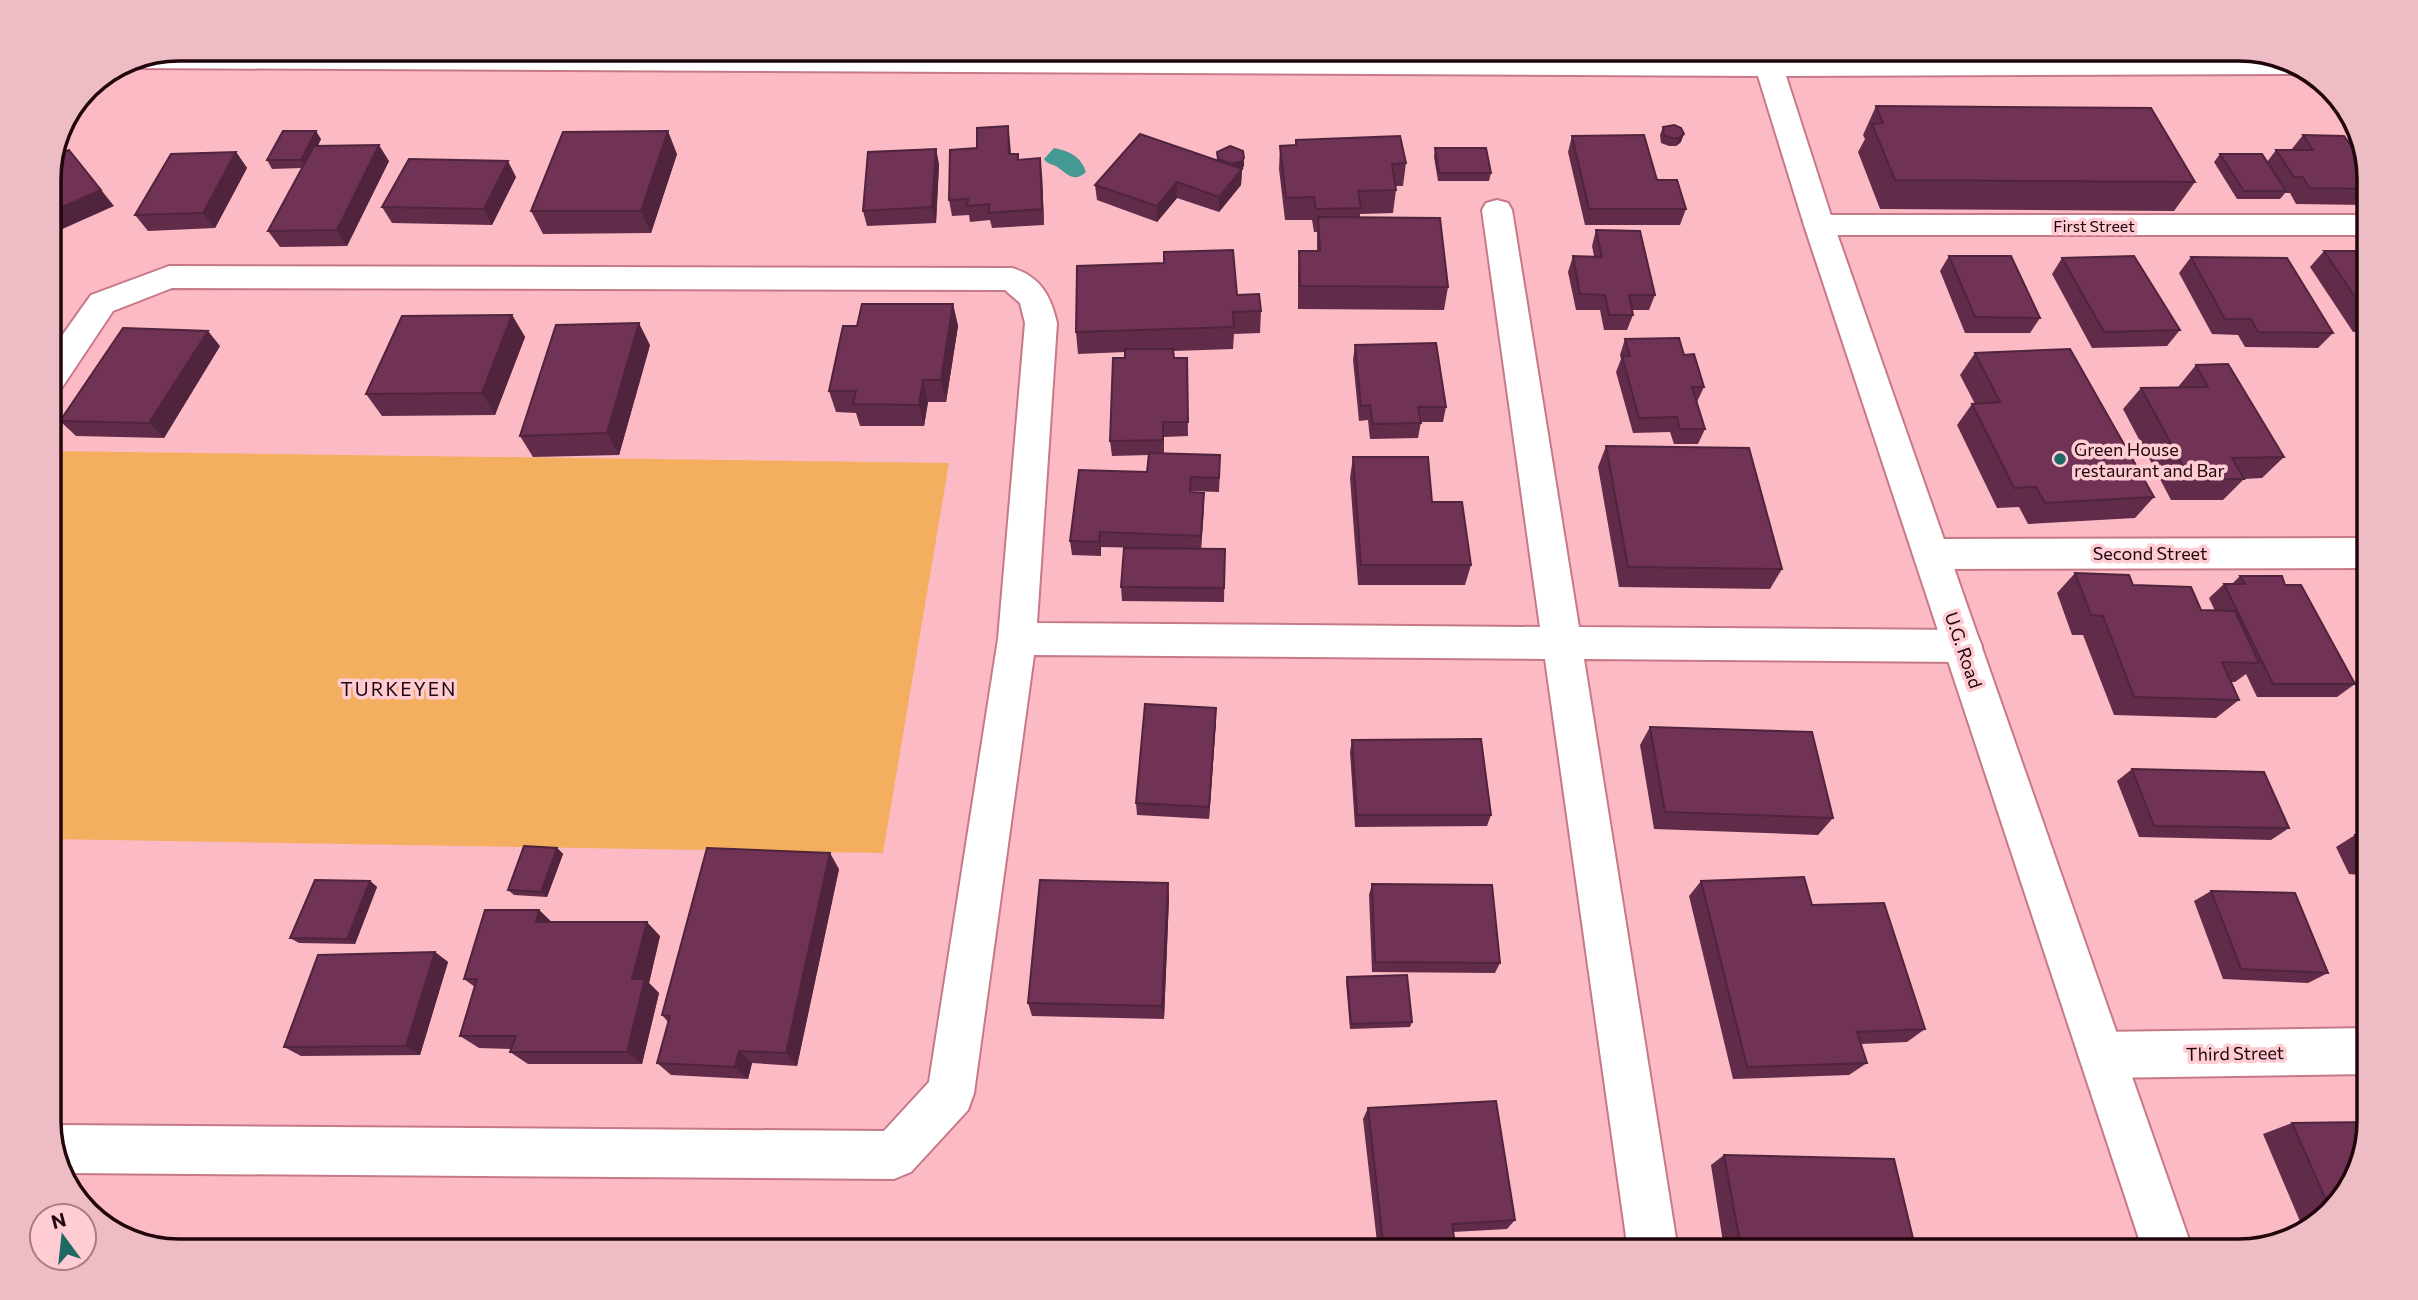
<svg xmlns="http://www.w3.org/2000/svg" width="2418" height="1300" viewBox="0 0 2418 1300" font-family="Commissioner,sans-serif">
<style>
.green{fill:#f4ae5f}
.water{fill:#449a93}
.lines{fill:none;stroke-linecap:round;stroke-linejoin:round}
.street-casing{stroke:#c67987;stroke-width:4}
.secondary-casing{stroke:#c67987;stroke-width:4}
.street{fill:#fff;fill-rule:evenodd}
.secondary{fill:#fff;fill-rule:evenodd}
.wall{fill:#612c49}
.shaded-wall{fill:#4f243c}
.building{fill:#713355;stroke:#4f243c;stroke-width:2}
.poi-dot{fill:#1e6964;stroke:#ffccd4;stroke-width:2.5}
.labels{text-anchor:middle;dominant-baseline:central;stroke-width:7;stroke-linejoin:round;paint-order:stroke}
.far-street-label{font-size:16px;fill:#21060c;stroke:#ffccd4}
.poi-label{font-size:18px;fill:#21060c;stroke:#ffccd4;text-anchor:start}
.street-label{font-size:18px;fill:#21060c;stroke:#ffccd4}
.neighbourhood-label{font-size:19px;letter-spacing:2px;fill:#21060c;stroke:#ffccd4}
.rim{fill:none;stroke:#21060c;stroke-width:3.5}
</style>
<rect width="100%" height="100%" fill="#fcbac4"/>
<polygon class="green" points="49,451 949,463 883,853 49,839"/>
<path class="water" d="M 1054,148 C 1069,151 1081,156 1086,172 C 1075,182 1069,176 1060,169 C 1054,163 1049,166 1044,159 Z"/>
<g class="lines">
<g class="street-casing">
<g id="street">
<path d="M 1497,200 L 1508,203 L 1512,210 L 1579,627 L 1963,630 L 1977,635 L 1982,646 L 1977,657 L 1963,662 L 1584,659 L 1678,1251 L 1628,1251 L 1545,659 L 1034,655 L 974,1093 L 968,1110 L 911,1172 L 894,1179 L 64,1173 L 49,1130 L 56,1125 L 884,1131 L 929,1082 L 998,639 L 1025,323 L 1020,303 L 1005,290 L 172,288 L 113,311 L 61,389 L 49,392 L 49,354 L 91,295 L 169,266 L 1012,268 C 1040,276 1051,296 1057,323 L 1037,623 L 1540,627 L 1482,210 L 1486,203 Z"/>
<polygon points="1819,215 2369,215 2369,235 1819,235 1808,232 1804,225 1808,218"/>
<polygon points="2369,538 2369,568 1931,569 1918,564 1913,554 1918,544 1931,539"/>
<polygon points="2369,1028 2369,1074 2101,1078 2085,1071 2078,1055 2085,1039 2101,1032"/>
</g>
</g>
<g class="secondary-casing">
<polygon id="secondary" points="1749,49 1777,49 1780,60 2280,59 2297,63 2309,74 1786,76 1834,225 2193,1251 2143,1251 1804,225 1758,76 128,68 119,66 130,59 164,52 1753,60"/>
</g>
<use href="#street" class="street"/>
<use href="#secondary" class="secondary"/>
</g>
<g class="wall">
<polygon points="1876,106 2195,182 2174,211 1880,209 1858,152 1865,139 1863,135"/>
<polygon points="1674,125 1681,142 1676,146 1669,146 1661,143 1660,135 1663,127"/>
<polygon points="2303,135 2369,171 2369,204 2367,205 2296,204 2290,193 2285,193 2280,199 2237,199 2214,162 2220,154 2267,162 2276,150 2291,150"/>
<polygon points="1572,136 1657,180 1686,209 1680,225 1585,225 1568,152"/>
<polygon points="321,139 318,146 389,161 347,246 280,247 268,231 302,168 272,169 267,160"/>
<polygon points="1010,142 1011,154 1018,154 1019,160 1042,174 1044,225 992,228 990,220 970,222 969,215 952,216 949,200 977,148"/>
<polygon points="1280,146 1406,163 1403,186 1396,186 1396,190 1393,213 1360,214 1360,217 1448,287 1444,310 1298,309 1298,273 1299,251 1317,251 1317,232 1314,232 1312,220 1285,220 1279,169"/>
<polygon points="1435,148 1491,173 1489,181 1438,181 1434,157"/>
<polygon points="936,149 939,165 936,223 867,226 863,211"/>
<polygon points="236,152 247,168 215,228 148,231 135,215"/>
<polygon points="1217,152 1244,166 1242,169 1241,185 1219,212 1177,198 1157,222 1097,200 1095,185 1217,161"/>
<polygon points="677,154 651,233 543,234 531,211"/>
<polygon points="516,177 492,225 392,223 382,207"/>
<polygon points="1596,230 1655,295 1649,310 1632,310 1633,315 1627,330 1604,330 1600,310 1576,310 1568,272 1573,256 1594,256 1592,246"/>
<polygon points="2324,251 2369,251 2369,332 2353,332 2310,267"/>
<polygon points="1949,256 2040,318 2030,333 1965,333 1940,271"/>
<polygon points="2191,257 2333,333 2318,348 2245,347 2238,335 2212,334 2179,273"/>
<polygon points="2062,258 2180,330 2167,346 2092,348 2052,274"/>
<polygon points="1237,295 1261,311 1260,333 1234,334 1233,349 1173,351 1174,358 1187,358 1188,436 1164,437 1164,453 1220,470 1219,492 1191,491 1191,492 1204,493 1201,549 1225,549 1224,602 1122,601 1121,587 1144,548 1101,547 1101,556 1072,555 1070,541 1147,472 1149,455 1112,456 1110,441 1125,352 1078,354 1076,332"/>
<polygon points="953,304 958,326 946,402 928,402 924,426 860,426 856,413 836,412 829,391 857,326"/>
<polygon points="512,315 525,337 495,415 382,416 366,394"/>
<polygon points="1625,339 1684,355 1704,387 1697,402 1705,429 1698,444 1674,444 1670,432 1633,433 1616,372 1621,359 1620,355"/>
<polygon points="650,345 619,455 533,457 520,436"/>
<polygon points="1355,345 1446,407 1443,422 1421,422 1418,438 1370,439 1368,420 1359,421 1353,360"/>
<polygon points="220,346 164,438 76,436 60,421"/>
<polygon points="1975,353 2154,497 2135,518 2028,524 2019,507 1997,508 1957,425 1972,404 1975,404 1960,375"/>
<polygon points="2196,365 2284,457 2262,478 2244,479 2223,500 2171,500 2123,409 2141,388 2178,387"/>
<polygon points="1606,446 1782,569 1770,589 1619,587 1598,467"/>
<polygon points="1353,457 1432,502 1471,565 1465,585 1358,585 1350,478"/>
<polygon points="2075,573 2133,585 2201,610 2215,611 2209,598 2224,584 2232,584 2240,576 2285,585 2355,684 2337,697 2257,697 2246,674 2235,682 2231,682 2239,700 2216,718 2114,715 2083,635 2072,635 2057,593"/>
<polygon points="1216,720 1209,819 1137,815 1136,803"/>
<polygon points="1650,727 1833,818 1818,835 1654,829 1640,745"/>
<polygon points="1352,740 1491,815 1487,826 1355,827 1350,752"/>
<polygon points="2132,769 2289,828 2271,840 2139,837 2117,781"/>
<polygon points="2355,835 2369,836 2369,876 2349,874 2336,847"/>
<polygon points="557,848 563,854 547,897 514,895 508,890"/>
<polygon points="839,869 797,1066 752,1063 748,1079 671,1075 657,1063 668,1022 662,1015"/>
<polygon points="370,881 377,887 355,944 299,943 290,938"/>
<polygon points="1701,881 1812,905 1925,1029 1907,1042 1861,1044 1867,1063 1849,1075 1733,1079 1689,896"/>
<polygon points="1168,883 1169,898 1164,1019 1032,1016 1028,1003"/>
<polygon points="1372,884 1500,963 1495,973 1372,972 1369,895"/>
<polygon points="2211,891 2328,973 2308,983 2223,979 2194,901"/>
<polygon points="539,910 551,922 660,936 649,983 659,993 642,1064 528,1064 510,1052 511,1049 479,1048 460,1036 475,987 464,979"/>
<polygon points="435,952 448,962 420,1055 301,1056 284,1047"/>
<polygon points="1347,977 1412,1022 1410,1027 1350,1029 1346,982"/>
<polygon points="1368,1108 1515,1220 1507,1229 1453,1232 1456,1251 1378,1251 1363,1119"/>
<polygon points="2292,1123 2355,1179 2305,1233 2263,1134"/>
<polygon points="1724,1155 1916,1251 1703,1251 1703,1249 1717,1241 1723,1242 1711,1165"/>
</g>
<g class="shaded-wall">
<polygon points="1008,126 1010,142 1011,170 1009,154"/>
<polygon points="316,131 321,139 306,168 301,160"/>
<polygon points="668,131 677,154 651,233 641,211"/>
<polygon points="1684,134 1681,142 1676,146 1679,138"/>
<polygon points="379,145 389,161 347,246 337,230"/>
<polygon points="936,149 939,165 936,223 932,207"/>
<polygon points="236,152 247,168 215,228 203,213"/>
<polygon points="1040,158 1042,174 1044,225 1042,209"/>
<polygon points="1244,158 1244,166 1242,169 1241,185 1219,212 1219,197 1232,172 1232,164"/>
<polygon points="508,161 516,177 492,225 484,209"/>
<polygon points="82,166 114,206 49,235 49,213"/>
<polygon points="1177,182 1177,198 1157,222 1157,206"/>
<polygon points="953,304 958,326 946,402 941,380"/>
<polygon points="512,315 525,337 495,415 482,393"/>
<polygon points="639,323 650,345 619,455 607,433"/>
<polygon points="208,331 220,346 164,438 149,423"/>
<polygon points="923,380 928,402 924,426 919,405"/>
<polygon points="1204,493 1204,508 1201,550 1201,536"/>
<polygon points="1100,532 1101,547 1101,556 1099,542"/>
<polygon points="1216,708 1216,720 1209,819 1209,807"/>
<polygon points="557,848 563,854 547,897 541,892"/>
<polygon points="830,853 839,869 797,1066 786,1053"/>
<polygon points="370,881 377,887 355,944 347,939"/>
<polygon points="1168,883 1169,898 1164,1019 1162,1006"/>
<polygon points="539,910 555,925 536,922"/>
<polygon points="647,922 660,936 649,983 659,993 642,1064 627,1052 632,979"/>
<polygon points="435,952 448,962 420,1055 406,1046"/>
<polygon points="739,1051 752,1063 748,1079 735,1067"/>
</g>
<g class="building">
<polygon points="1876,106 2151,108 2195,182 1895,180 1872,124 1883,123"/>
<polygon points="1674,125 1681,128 1684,134 1679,138 1671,138 1664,135 1663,127"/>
<polygon points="1008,126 1009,154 1018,154 1018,160 1040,158 1042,209 989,213 989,204 967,206 968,199 949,200 950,150 977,148 977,128"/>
<polygon points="283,131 316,131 301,160 267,160"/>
<polygon points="668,131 641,211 531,211 563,132"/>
<polygon points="1140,134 1242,169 1219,197 1177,182 1157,206 1095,185"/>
<polygon points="1644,135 1657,180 1677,180 1686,209 1589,209 1572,136"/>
<polygon points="2303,135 2344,136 2369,171 2369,189 2309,188 2303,177 2294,177 2276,150 2313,150"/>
<polygon points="1400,136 1406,163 1392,164 1396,190 1358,191 1361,208 1316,209 1314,197 1286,198 1280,146 1296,145 1296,140"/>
<polygon points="379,145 337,230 268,231 314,146"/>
<polygon points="1230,146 1243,151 1244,158 1242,161 1232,164 1218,159 1217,152"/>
<polygon points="1435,148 1486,148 1491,173 1439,173"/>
<polygon points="936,149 932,207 863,211 868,152"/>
<polygon points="69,150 101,190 49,213 49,171 56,155"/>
<polygon points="236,152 203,213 135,215 171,154"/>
<polygon points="2220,154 2262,154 2286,191 2244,191"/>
<polygon points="409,159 508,161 484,209 382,207"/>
<polygon points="1318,217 1440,218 1448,287 1300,286 1299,251 1320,251"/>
<polygon points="1596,230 1640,231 1655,295 1629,295 1633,315 1609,315 1605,295 1580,294 1573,256 1602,257"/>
<polygon points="1233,250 1237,295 1259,294 1261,311 1233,312 1234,327 1076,332 1077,266 1164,263 1164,252"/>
<polygon points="2324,251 2369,251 2369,316 2368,316"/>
<polygon points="1949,256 2011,256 2040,318 1975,317"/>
<polygon points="2134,256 2180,330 2104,332 2062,258"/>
<polygon points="2191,257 2287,258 2333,333 2258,332 2251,319 2225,319"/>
<polygon points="862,304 953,304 941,380 923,380 919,405 853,404 856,391 829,391 843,326 857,326"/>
<polygon points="512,315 482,393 366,394 402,316"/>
<polygon points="639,323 607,433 520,436 556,325"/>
<polygon points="123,328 208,331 149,423 60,421"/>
<polygon points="1679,338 1684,355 1694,354 1704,387 1692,387 1705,429 1680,429 1677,417 1639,418 1622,356 1630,356 1625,339"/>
<polygon points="1436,343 1446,407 1418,407 1421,423 1373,424 1370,405 1361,406 1355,345"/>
<polygon points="1125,349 1173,349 1174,358 1187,358 1188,422 1163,422 1163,440 1110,441 1113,358 1125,358"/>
<polygon points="2070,349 2154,497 2045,503 2036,487 2014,488 1972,404 2000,402 1975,353"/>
<polygon points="2228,364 2284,457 2232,458 2244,479 2190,479 2141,388 2208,387 2196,365"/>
<polygon points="1606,446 1749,448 1782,569 1628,567"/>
<polygon points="1149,453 1220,455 1219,478 1191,477 1190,492 1204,493 1201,536 1100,532 1099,542 1070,541 1079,470 1147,472"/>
<polygon points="1353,457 1428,457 1432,502 1462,502 1471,565 1361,565"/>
<polygon points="1124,548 1225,549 1224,588 1121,587"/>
<polygon points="2075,573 2129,575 2133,585 2191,587 2201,610 2235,611 2259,663 2222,662 2239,700 2134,697 2103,616 2091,615"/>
<polygon points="2240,576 2282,576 2285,585 2301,585 2355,684 2273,684 2224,584 2245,584"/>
<polygon points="1145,704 1216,708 1209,807 1136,803"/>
<polygon points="1650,727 1812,732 1833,818 1665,812"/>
<polygon points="1481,739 1491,815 1357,815 1352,740"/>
<polygon points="2132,769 2264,772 2289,828 2154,826"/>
<polygon points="2355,835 2369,836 2369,863 2368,863"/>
<polygon points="524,846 557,848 541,892 508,890"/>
<polygon points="707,848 830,853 786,1053 739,1051 735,1067 657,1063 670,1016 662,1015"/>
<polygon points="1804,877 1812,905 1884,903 1925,1029 1857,1032 1867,1063 1747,1067 1701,881"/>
<polygon points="315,880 370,881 347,939 290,938"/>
<polygon points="1040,880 1168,883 1162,1006 1028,1003"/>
<polygon points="1372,884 1492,885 1500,963 1375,962"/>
<polygon points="2211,891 2295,893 2328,973 2241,969"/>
<polygon points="485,910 539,910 536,922 647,922 632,979 645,979 627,1052 510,1052 516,1036 460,1036 477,979 464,979"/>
<polygon points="435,952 406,1046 284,1047 318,955"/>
<polygon points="1407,975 1412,1022 1351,1024 1347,977"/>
<polygon points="1496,1101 1515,1220 1452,1224 1456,1251 1384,1251 1368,1108"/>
<polygon points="2369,1122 2355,1179 2329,1207 2292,1123"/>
<polygon points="1724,1155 1894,1159 1916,1251 1719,1251 1717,1241 1740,1242"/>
<polygon points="1069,1242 1073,1251 1053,1251"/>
<polygon points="165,1248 203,1248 202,1251 179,1251"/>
</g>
<circle class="poi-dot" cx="2060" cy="459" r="7"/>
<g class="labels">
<g class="far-street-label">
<text x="2094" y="225">First Street</text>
</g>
<g class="poi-label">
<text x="2074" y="449">Green House<tspan x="2074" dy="21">restaurant and Bar</tspan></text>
</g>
<g class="street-label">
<text x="2150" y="553">Second Street</text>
<text transform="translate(1964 650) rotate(71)">U.G. Road</text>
<text transform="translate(2235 1053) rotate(-1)">Third Street</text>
</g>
<g class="neighbourhood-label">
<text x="399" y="688">TURKEYEN</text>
</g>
</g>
<path d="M0 0H2418V1300H0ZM179 61H2239A118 118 0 0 1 2357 179V1121A118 118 0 0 1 2239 1239H179A118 118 0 0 1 61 1121V179A118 118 0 0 1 179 61Z" fill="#edbcc4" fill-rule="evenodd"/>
<path class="rim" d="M179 61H2239A118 118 0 0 1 2357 179V1121A118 118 0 0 1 2239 1239H179A118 118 0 0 1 61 1121V179A118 118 0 0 1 179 61Z"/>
<g transform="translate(63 1237) rotate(345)"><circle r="33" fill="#ffccd4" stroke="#a67d84" stroke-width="2"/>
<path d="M0-5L12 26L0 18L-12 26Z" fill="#1e6964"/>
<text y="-10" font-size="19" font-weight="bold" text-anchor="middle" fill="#21060c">N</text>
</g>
</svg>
